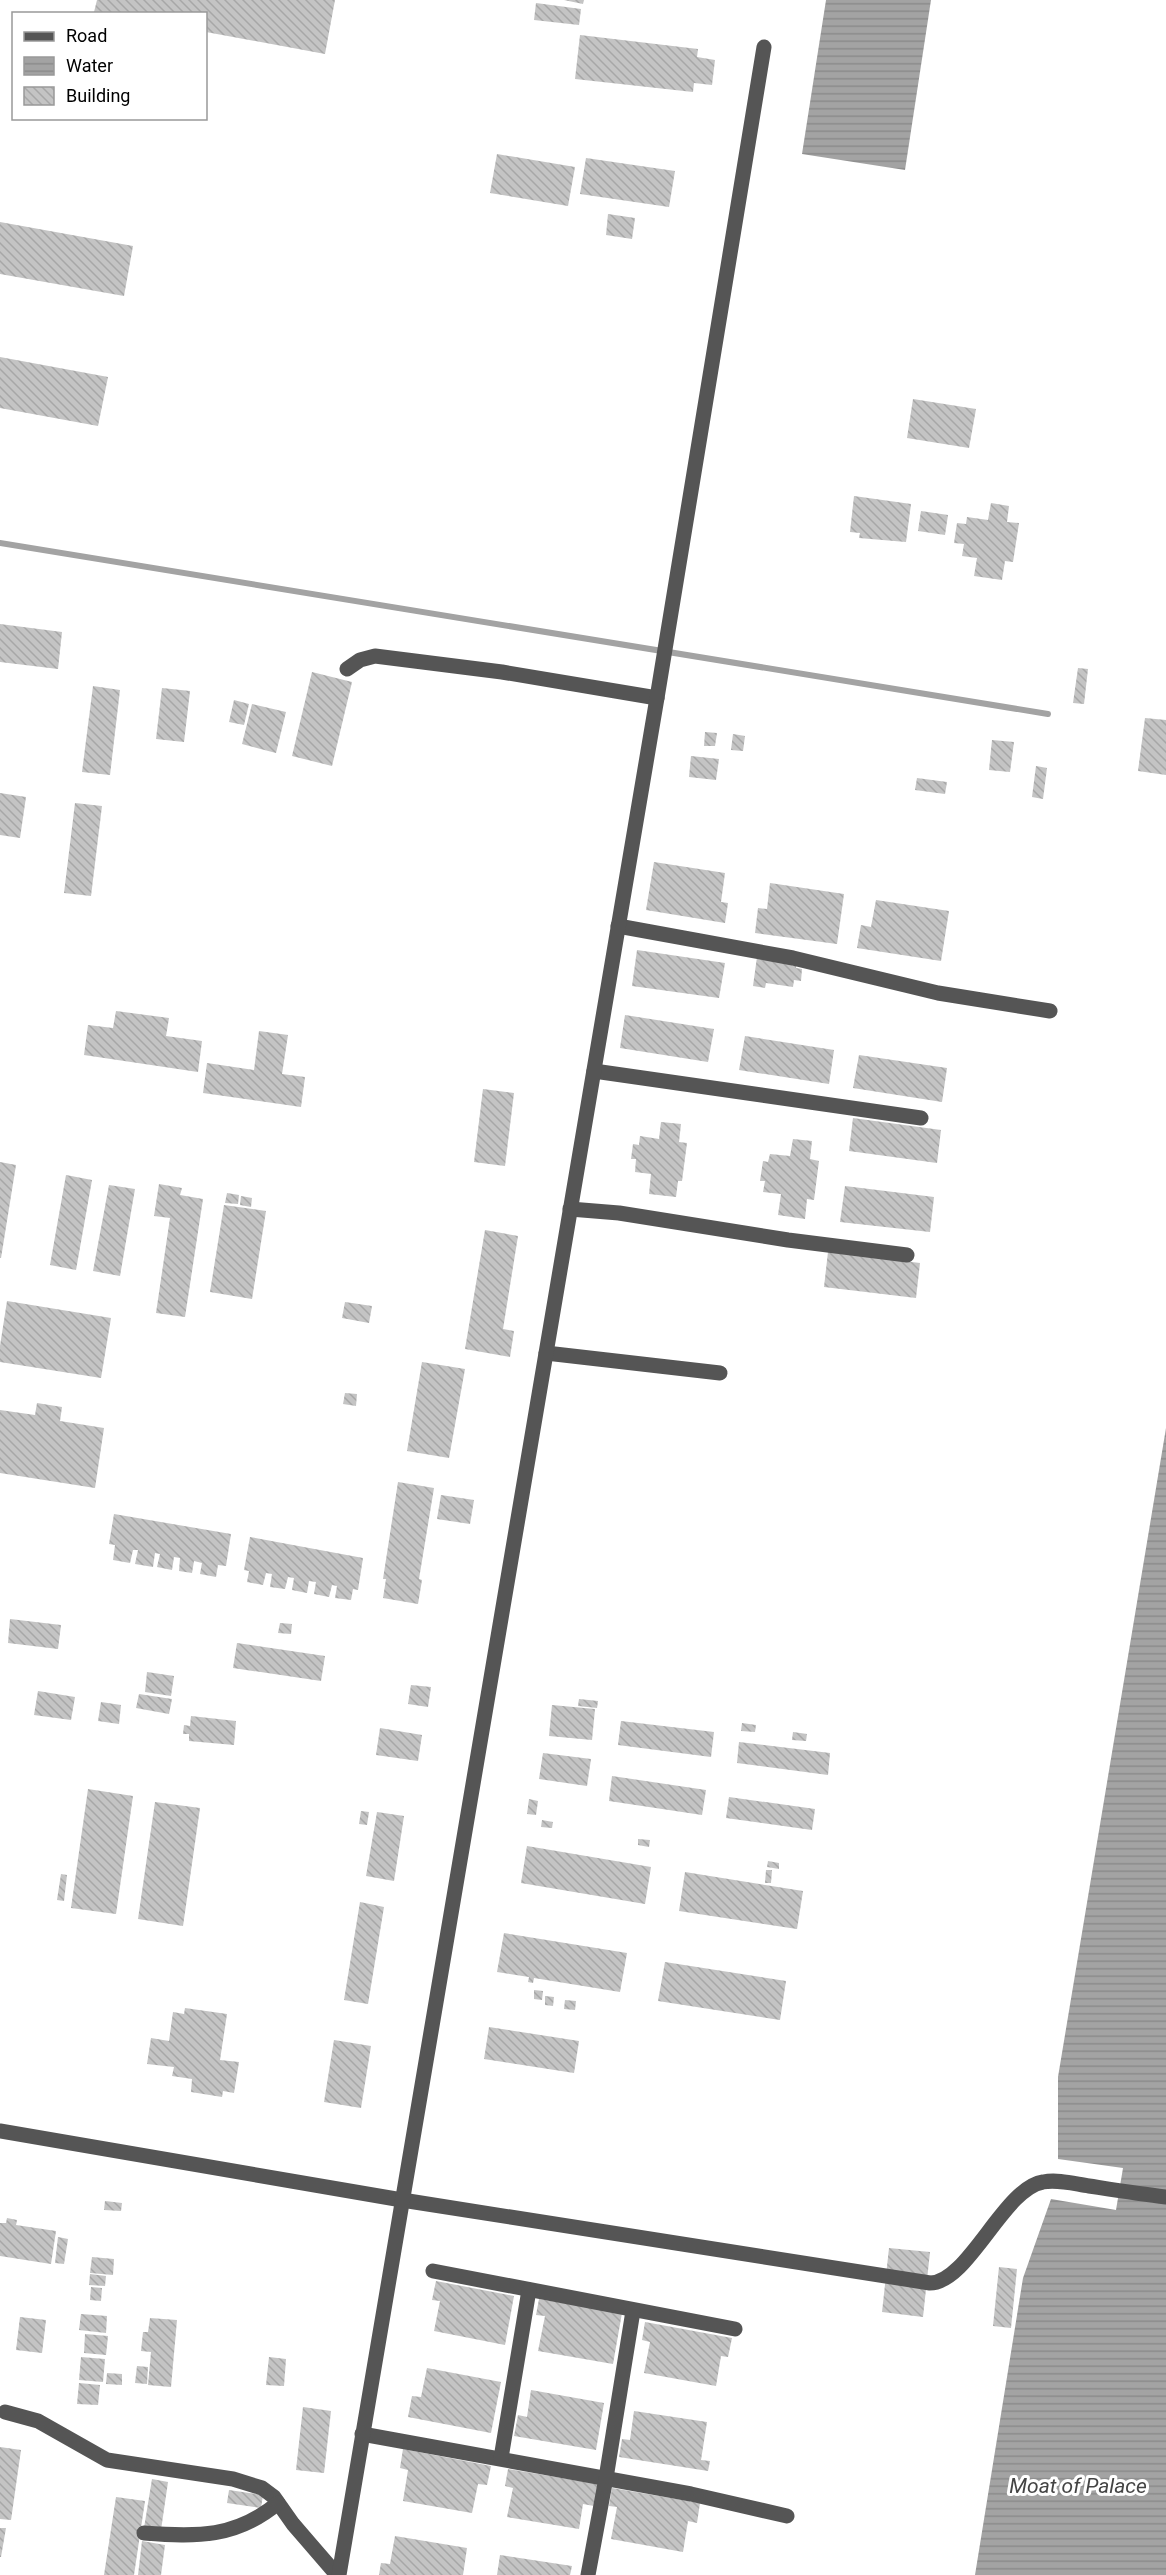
<svg xmlns="http://www.w3.org/2000/svg" width="1166" height="2575" viewBox="0 0 1166 2575" font-family="Roboto,sans-serif">
<style>
.water{fill:url(#water-rules)}
.lines{fill:none;stroke-linecap:round;stroke-linejoin:round}
.stream{stroke:#a3a3a3;stroke-width:6}
.building{fill:url(#building-back-hatch)}
.minor{stroke:#555;stroke-width:15}
.labels{text-anchor:middle;dominant-baseline:central;stroke-width:6;stroke-linejoin:round;paint-order:stroke}
.water-label{font-size:21px;font-style:italic;fill:#444;stroke:#fff}
</style>
<defs>
<pattern id="water-rules" width="6" height="5" patternUnits="userSpaceOnUse" patternTransform="scale(1.5)"><rect width="6" height="5" fill="#a3a3a3"/><path d="M0 2.5h6" fill="none" stroke="#8b8b8b"/></pattern>
<pattern id="building-back-hatch" width="6" height="6" patternUnits="userSpaceOnUse" patternTransform="scale(1.5)"><rect width="6" height="6" fill="#c4c4c4"/><path d="M-1 5l2 2M0 0l6 6M5-1l2 2" fill="none" stroke="#a7a7a7"/></pattern>
</defs>
<rect width="100%" height="100%" fill="#fff"/>
<g class="water">
<polygon points="826,0 931,0 905,170 802,154"/>
<polygon points="1166,1428 1166,2575 975,2575 1023,2278 1051,2199 1116,2210 1123,2168 1058,2159 1058,2077"/>
</g>
<g class="lines">
<polyline class="stream" points="0,543 1048,714"/>
</g>
<g class="building">
<polygon points="97,0 335,0 325,54 206,32 206,14 94,12"/>
<polygon points="564,0 584,0 583,4"/>
<polygon points="536,3 581,9 579,25 534,20"/>
<polygon points="580,35 698,49 697,57 715,60 712,85 694,83 693,92 575,79"/>
<polygon points="497,154 575,167 568,206 490,193"/>
<polygon points="586,158 675,171 669,207 580,194"/>
<polygon points="608,214 635,218 632,239 606,235"/>
<polygon points="0,222 133,246 124,296 0,274"/>
<polygon points="0,357 108,377 98,426 0,408"/>
<polygon points="913,399 976,409 969,448 907,438"/>
<polygon points="854,496 911,504 906,542 859,538 860,533 850,532"/>
<polygon points="991,503 1009,506 1007,522 1019,523 1013,562 1005,561 1002,580 974,576 977,558 962,556 964,544 954,543 957,523 966,524 967,517 988,520"/>
<polygon points="921,511 948,515 945,535 918,531"/>
<polygon points="0,624 62,632 58,669 0,662"/>
<polygon points="1078,668 1088,669 1084,704 1073,703"/>
<polygon points="312,672 352,682 332,766 292,756"/>
<polygon points="93,686 120,690 110,775 82,772"/>
<polygon points="162,688 190,691 184,742 156,739"/>
<polygon points="234,700 249,704 244,725 229,722"/>
<polygon points="252,704 286,712 276,753 242,744"/>
<polygon points="1145,718 1166,720 1166,775 1138,771"/>
<polygon points="705,732 717,733 715,746 704,746"/>
<polygon points="733,734 745,736 743,751 731,750"/>
<polygon points="992,740 1014,742 1010,772 989,770"/>
<polygon points="691,756 719,759 716,780 689,777"/>
<polygon points="1036,766 1047,768 1043,799 1032,797"/>
<polygon points="917,778 947,782 945,794 915,790"/>
<polygon points="0,793 26,797 20,838 0,835"/>
<polygon points="75,803 102,806 91,896 64,893"/>
<polygon points="654,862 725,873 721,902 728,903 725,923 646,910"/>
<polygon points="770,883 844,894 837,944 755,933 758,908 767,909"/>
<polygon points="876,900 949,911 941,961 857,948 861,925 871,927"/>
<polygon points="637,950 725,963 719,998 632,986"/>
<polygon points="757,957 797,962 796,968 802,969 801,981 794,980 793,987 766,983 765,988 753,986"/>
<polygon points="116,1011 169,1018 166,1036 202,1041 198,1072 84,1055 88,1025 113,1028"/>
<polygon points="625,1015 714,1029 708,1062 620,1048"/>
<polygon points="259,1031 288,1035 282,1074 305,1077 301,1107 203,1093 207,1063 254,1070"/>
<polygon points="745,1036 834,1050 829,1084 739,1070"/>
<polygon points="859,1055 947,1068 942,1102 853,1088"/>
<polygon points="483,1089 514,1093 505,1166 474,1162"/>
<polygon points="853,1118 941,1130 937,1163 849,1151"/>
<polygon points="661,1122 681,1124 679,1142 687,1143 682,1181 678,1181 676,1197 649,1194 651,1174 635,1172 636,1159 631,1159 633,1144 639,1145 640,1136 659,1139"/>
<polygon points="793,1139 812,1141 810,1159 819,1161 814,1200 807,1199 805,1219 778,1215 781,1194 763,1192 765,1181 760,1181 763,1161 768,1162 770,1154 790,1156"/>
<polygon points="0,1162 16,1165 1,1258 0,1258"/>
<polygon points="66,1175 92,1180 76,1270 50,1265"/>
<polygon points="159,1184 182,1188 180,1195 203,1199 185,1317 156,1313 170,1218 154,1216"/>
<polygon points="109,1185 135,1189 120,1276 93,1271"/>
<polygon points="845,1186 934,1197 930,1232 840,1222"/>
<polygon points="227,1193 239,1195 238,1204 225,1203"/>
<polygon points="241,1196 252,1198 251,1207 240,1205"/>
<polygon points="224,1205 266,1211 252,1299 210,1292"/>
<polygon points="485,1230 518,1236 503,1329 514,1331 510,1357 465,1349"/>
<polygon points="828,1252 920,1263 916,1298 824,1287"/>
<polygon points="7,1301 111,1318 101,1378 0,1362 0,1346"/>
<polygon points="345,1302 372,1306 369,1323 342,1318"/>
<polygon points="422,1362 465,1369 449,1458 407,1451"/>
<polygon points="345,1393 357,1394 356,1406 343,1404"/>
<polygon points="37,1403 62,1407 60,1421 104,1428 95,1488 0,1473 0,1410 35,1415"/>
<polygon points="398,1482 434,1488 419,1579 422,1580 418,1604 383,1598 386,1579 383,1579"/>
<polygon points="441,1495 474,1500 470,1524 437,1519"/>
<polygon points="114,1514 231,1534 226,1566 218,1565 216,1577 200,1574 202,1563 194,1561 192,1573 179,1571 180,1558 174,1557 172,1570 157,1567 160,1554 155,1553 153,1567 135,1564 138,1550 133,1550 130,1563 113,1560 115,1545 109,1544"/>
<polygon points="250,1537 363,1558 358,1590 353,1589 351,1600 335,1598 337,1586 332,1585 329,1597 314,1594 316,1582 309,1581 307,1593 292,1590 294,1578 288,1577 285,1589 270,1587 272,1574 266,1573 263,1585 247,1582 249,1571 244,1570"/>
<polygon points="10,1619 61,1625 58,1649 8,1643"/>
<polygon points="280,1623 292,1624 291,1634 278,1633"/>
<polygon points="237,1643 325,1656 321,1681 233,1668"/>
<polygon points="147,1672 174,1676 171,1696 145,1692"/>
<polygon points="411,1685 431,1687 428,1707 408,1704"/>
<polygon points="38,1691 75,1697 71,1720 34,1715"/>
<polygon points="139,1694 172,1699 169,1714 136,1708"/>
<polygon points="579,1699 598,1701 597,1708 578,1706"/>
<polygon points="101,1702 121,1705 119,1724 98,1721"/>
<polygon points="552,1705 595,1709 592,1740 549,1736"/>
<polygon points="191,1716 236,1721 234,1745 189,1741 189,1734 183,1734 184,1725 190,1726"/>
<polygon points="621,1721 714,1732 711,1757 618,1745"/>
<polygon points="742,1723 756,1725 755,1732 741,1731"/>
<polygon points="380,1728 422,1735 418,1761 376,1755"/>
<polygon points="793,1732 807,1734 806,1741 792,1740"/>
<polygon points="739,1742 830,1753 828,1775 737,1763"/>
<polygon points="543,1753 591,1759 587,1786 539,1779"/>
<polygon points="612,1776 706,1790 702,1815 609,1801"/>
<polygon points="88,1789 133,1796 116,1914 71,1908"/>
<polygon points="729,1797 815,1809 812,1830 726,1818"/>
<polygon points="529,1799 538,1801 536,1815 527,1814"/>
<polygon points="155,1802 200,1808 183,1926 138,1919"/>
<polygon points="361,1811 369,1812 367,1825 359,1824"/>
<polygon points="377,1812 404,1816 394,1881 366,1876"/>
<polygon points="542,1820 553,1822 552,1828 541,1827"/>
<polygon points="638,1839 650,1840 649,1847 638,1845"/>
<polygon points="527,1846 651,1867 645,1904 521,1883"/>
<polygon points="768,1861 779,1863 779,1869 767,1867"/>
<polygon points="766,1870 772,1870 771,1883 765,1883"/>
<polygon points="685,1872 803,1891 797,1929 679,1911"/>
<polygon points="61,1874 67,1875 64,1901 57,1900"/>
<polygon points="360,1902 384,1907 368,2004 344,2000"/>
<polygon points="504,1933 627,1953 620,1992 534,1978 533,1983 528,1982 529,1977 497,1972"/>
<polygon points="665,1962 786,1981 780,2020 658,2001"/>
<polygon points="534,1990 543,1991 542,2000 534,1999"/>
<polygon points="545,1996 554,1997 553,2006 545,2005"/>
<polygon points="565,2000 576,2001 575,2010 564,2009"/>
<polygon points="185,2008 227,2014 220,2060 239,2062 234,2093 223,2091 222,2097 191,2092 192,2079 172,2076 174,2067 147,2064 151,2038 169,2041 173,2012 184,2014"/>
<polygon points="489,2027 579,2041 574,2073 484,2059"/>
<polygon points="334,2040 371,2046 361,2108 324,2102"/>
<polygon points="105,2201 122,2203 121,2211 104,2210"/>
<polygon points="7,2218 17,2220 16,2225 56,2231 51,2264 0,2256 0,2223 6,2223"/>
<polygon points="58,2237 68,2239 64,2264 55,2263"/>
<polygon points="889,2248 930,2252 923,2317 882,2312"/>
<polygon points="92,2257 114,2259 113,2275 90,2273"/>
<polygon points="999,2267 1017,2269 1011,2328 993,2326"/>
<polygon points="90,2274 106,2276 105,2286 89,2285"/>
<polygon points="436,2281 514,2296 505,2345 434,2331 440,2301 432,2300"/>
<polygon points="91,2287 102,2288 101,2301 90,2300"/>
<polygon points="539,2299 622,2313 613,2364 538,2351 545,2316 536,2315"/>
<polygon points="81,2314 107,2316 106,2333 79,2330"/>
<polygon points="20,2317 46,2320 42,2353 16,2350"/>
<polygon points="150,2318 177,2320 171,2387 148,2385 151,2352 141,2351 143,2332 148,2332"/>
<polygon points="645,2322 732,2338 728,2357 721,2356 716,2386 644,2373 650,2342 642,2340"/>
<polygon points="85,2334 108,2336 106,2355 84,2353"/>
<polygon points="81,2357 105,2359 103,2382 79,2380"/>
<polygon points="269,2357 286,2359 284,2386 266,2385"/>
<polygon points="137,2366 148,2367 147,2384 135,2383"/>
<polygon points="427,2368 501,2382 491,2433 408,2417 412,2396 421,2397"/>
<polygon points="107,2373 122,2374 122,2385 106,2384"/>
<polygon points="79,2383 100,2385 98,2405 77,2404"/>
<polygon points="531,2390 604,2403 596,2450 514,2436 518,2415 527,2417"/>
<polygon points="303,2407 331,2411 324,2473 296,2470"/>
<polygon points="634,2411 707,2422 701,2460 710,2461 708,2471 619,2457 622,2439 630,2440"/>
<polygon points="0,2447 21,2450 11,2520 0,2519"/>
<polygon points="403,2449 491,2466 487,2485 478,2484 472,2513 403,2501 408,2470 400,2468"/>
<polygon points="508,2469 598,2484 594,2506 583,2504 579,2529 507,2517 513,2488 505,2486"/>
<polygon points="152,2479 168,2482 161,2530 144,2528"/>
<polygon points="612,2488 700,2503 697,2523 688,2521 683,2552 611,2539 617,2507 609,2506"/>
<polygon points="229,2490 263,2495 261,2508 227,2503"/>
<polygon points="116,2497 145,2501 134,2575 104,2575"/>
<polygon points="0,2528 6,2528 1,2557 0,2557"/>
<polygon points="395,2536 467,2548 463,2575 379,2575 381,2563 390,2564"/>
<polygon points="142,2541 165,2545 161,2575 138,2575"/>
<polygon points="500,2555 572,2566 570,2575 497,2575"/>
</g>
<g class="lines">
<g class="minor">
<polyline points="347,669 360,660 375,656 502,672 657,698"/>
<polyline points="618,926 793,958 938,993 1050,1011"/>
<polyline points="594,1071 921,1118"/>
<polyline points="570,1209 619,1213 788,1240 907,1255"/>
<polyline points="546,1353 720,1373"/>
<path d="M 0,2131 L 402,2200 L 930,2283 C 968,2283 1004,2188 1043,2182 C 1058,2179 1075,2184 1089,2186 C 1115,2190 1140,2194 1166,2197"/>
<polyline points="433,2271 735,2329"/>
<polyline points="5,2412 38,2421 107,2460 233,2479 262,2488 274,2497 293,2524 337,2575"/>
<polyline points="362,2434 691,2494 787,2516"/>
<polyline points="501,2458 529,2290"/>
<path d="M 144,2533 C 197,2537 236,2538 278,2503"/>
<polyline points="339,2575 657,698 764,47"/>
<polyline points="588,2575 606,2478 633,2311"/>
</g>
</g>
<g class="labels">
<g class="water-label">
<text x="1078" y="2486">Moat of Palace</text>
</g>
</g>
<rect x="12" y="12" width="195" height="108" fill="#ffffff" stroke="#999999" stroke-width="1.5"/>
<rect x="24" y="32" width="30" height="9" fill="#555555" stroke="#999999" stroke-width="1.5"/>
<text x="66" y="42" font-size="18" fill="#000000">Road</text>
<rect x="24" y="57" width="30" height="18" fill="url(#water-rules)" stroke="#999999" stroke-width="1.5"/>
<text x="66" y="72" font-size="18" fill="#000000">Water</text>
<rect x="24" y="87" width="30" height="18" fill="url(#building-back-hatch)" stroke="#999999" stroke-width="1.5"/>
<text x="66" y="102" font-size="18" fill="#000000">Building</text>
</svg>
